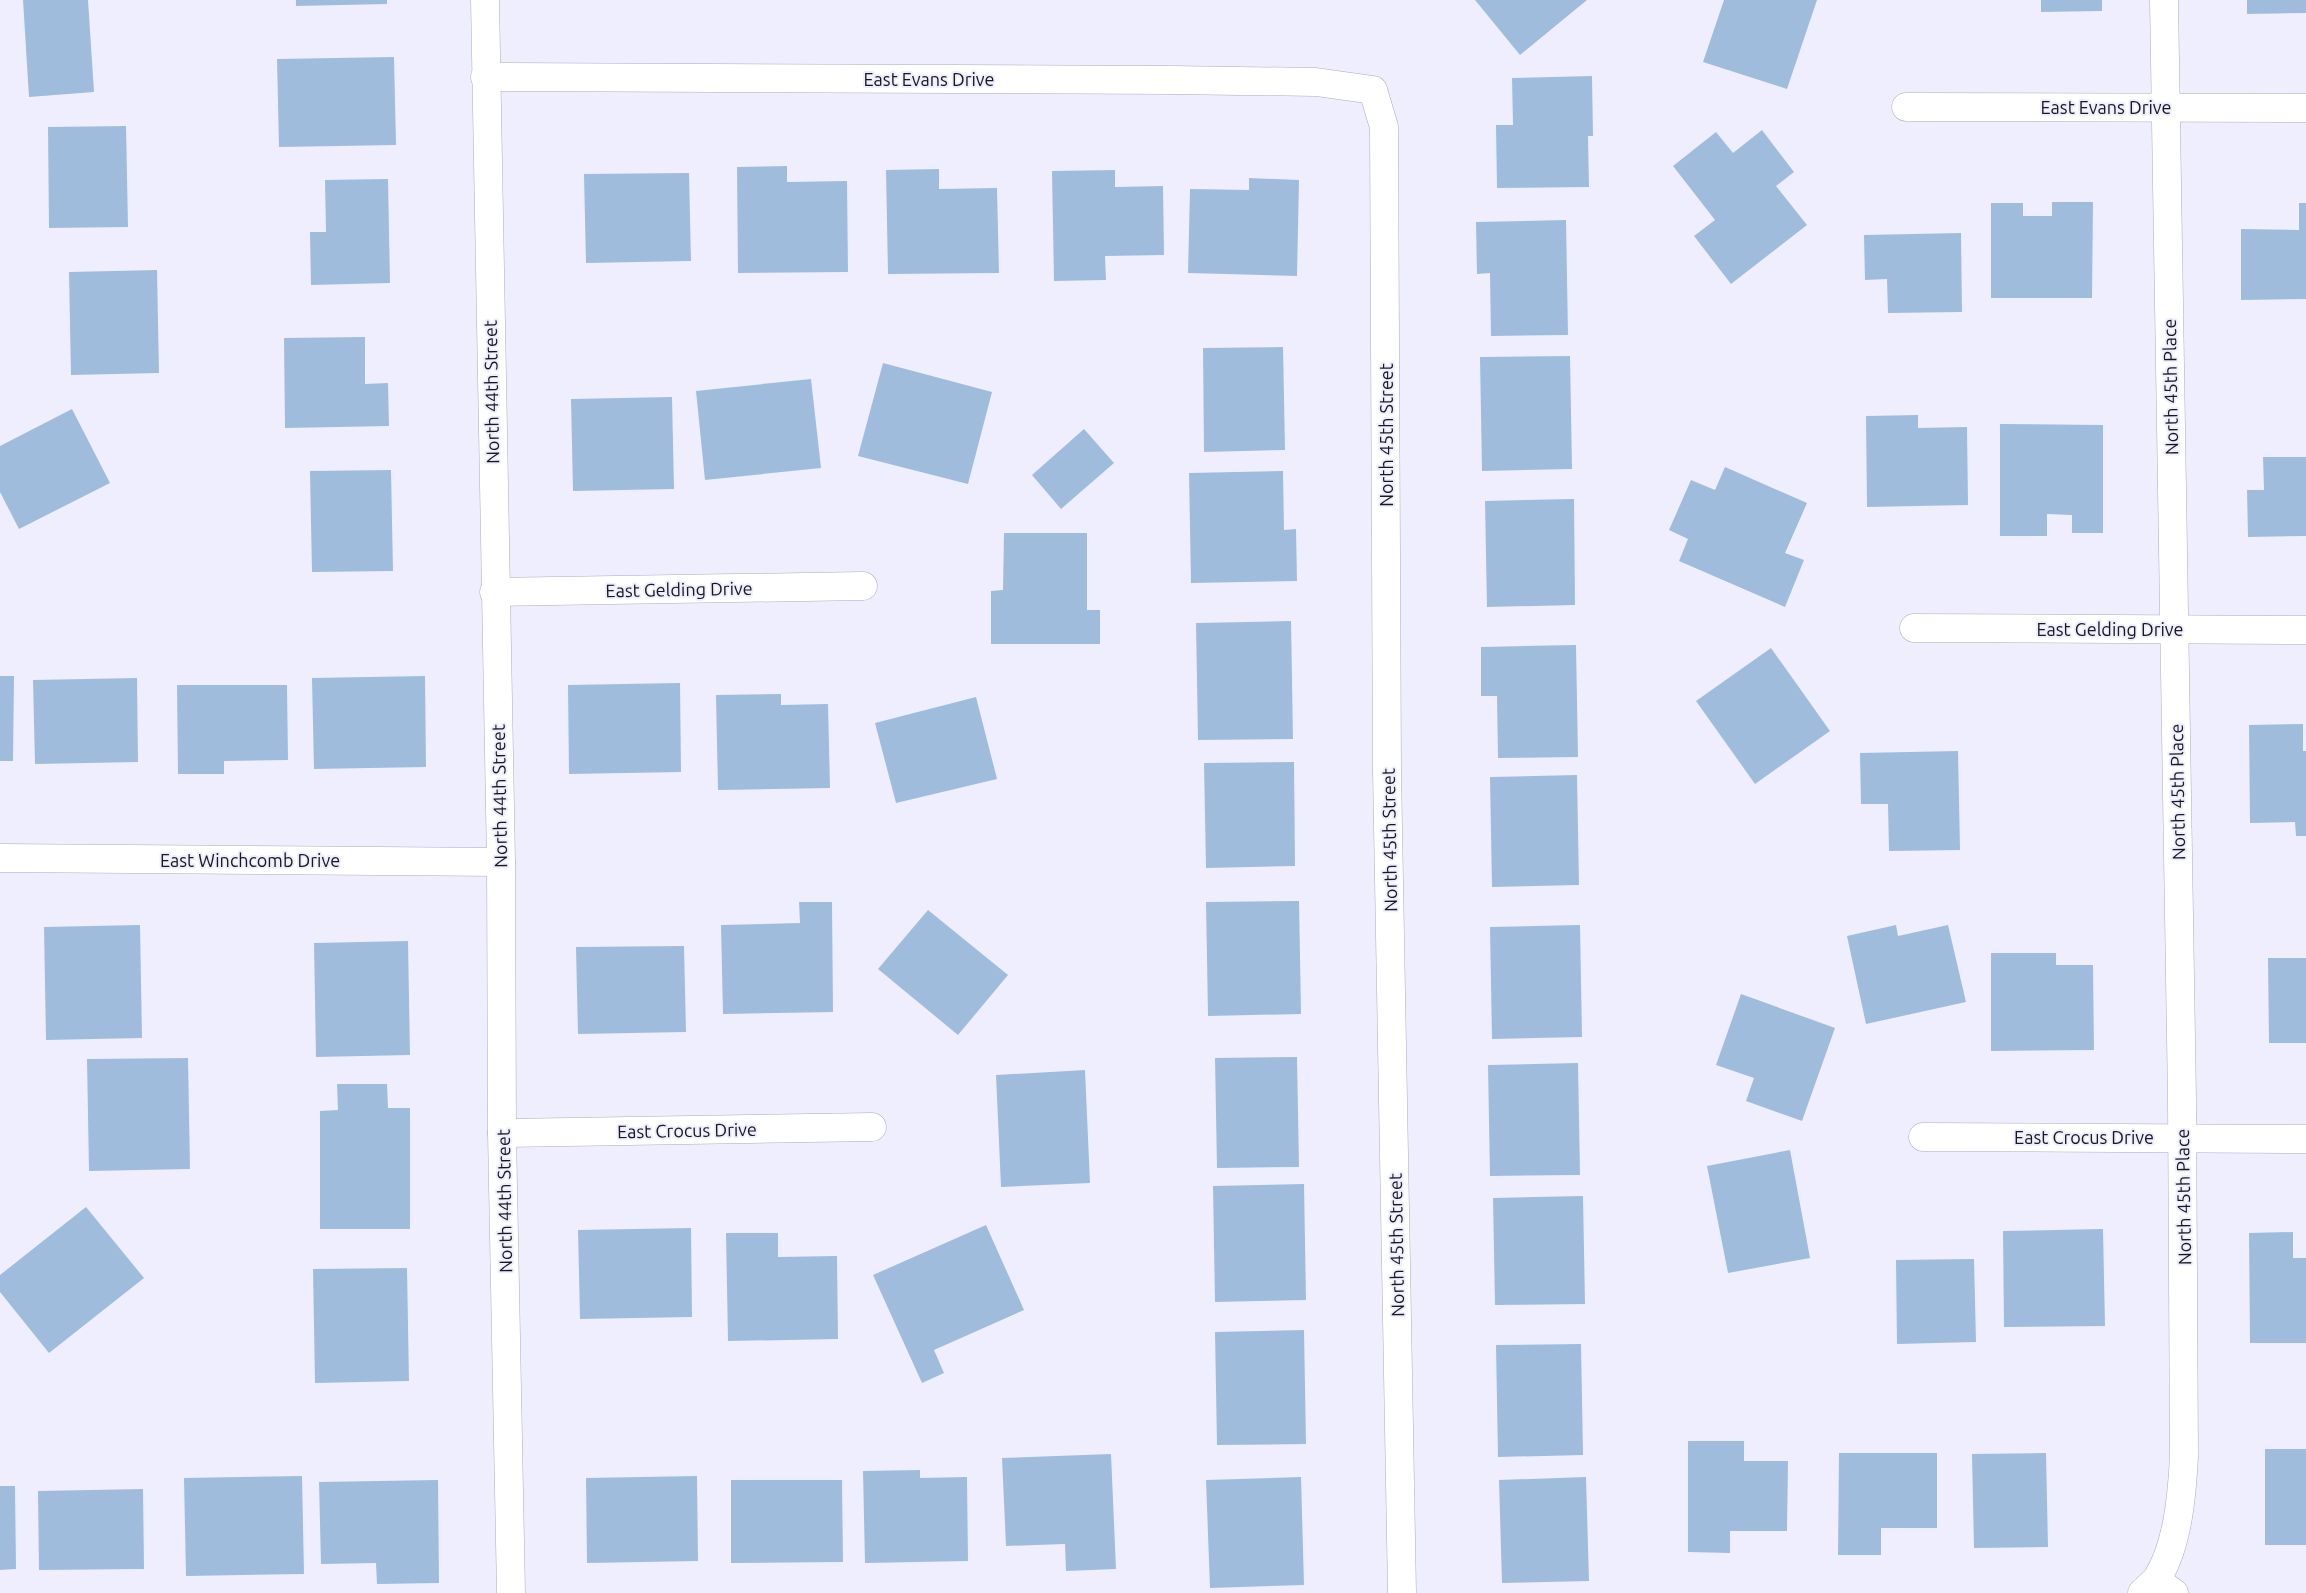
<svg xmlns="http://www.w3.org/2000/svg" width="2306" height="1593" viewBox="0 0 2306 1593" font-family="Ubuntu,sans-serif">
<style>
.building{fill:#a0bcdd}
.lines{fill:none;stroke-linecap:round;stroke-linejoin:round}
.minor-casing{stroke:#ababbf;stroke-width:29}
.minor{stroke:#fff;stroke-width:28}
.labels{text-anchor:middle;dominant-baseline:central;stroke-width:4;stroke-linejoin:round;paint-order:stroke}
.street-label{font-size:18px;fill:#17171e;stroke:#eef}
</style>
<rect width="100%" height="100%" fill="#eef"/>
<g class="building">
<polygon points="23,0 88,0 94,92 29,97"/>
<polygon points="296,0 387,0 387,4 296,6"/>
<polygon points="1475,0 1587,0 1520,55"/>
<polygon points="1724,0 1817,0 1787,89 1703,62"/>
<polygon points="2041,0 2102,0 2102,11 2041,12"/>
<polygon points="2247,0 2306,0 2306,13 2247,14"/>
<polygon points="394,57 396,145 279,147 277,59"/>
<polygon points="1592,76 1593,136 1588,136 1589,187 1497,188 1496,125 1513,125 1512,78"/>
<polygon points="126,126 128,227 49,228 48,127"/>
<polygon points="1762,130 1794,172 1776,186 1807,225 1731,284 1694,236 1715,220 1673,166 1716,132 1733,153"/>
<polygon points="787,166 787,182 847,181 848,272 738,273 737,167"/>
<polygon points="939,169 939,189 997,188 999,273 888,274 886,170"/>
<polygon points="1115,170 1115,187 1163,186 1164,255 1105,256 1106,280 1054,281 1052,171"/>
<polygon points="689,173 691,261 586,263 584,174"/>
<polygon points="1249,178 1299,180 1297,276 1188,273 1190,189 1249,190"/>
<polygon points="388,179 390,283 311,285 310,232 326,232 325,180"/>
<polygon points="2052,202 2093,202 2092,298 1991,298 1991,203 2023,203 2023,216 2052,216"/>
<polygon points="2299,203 2306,203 2306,299 2241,300 2241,229 2299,230"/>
<polygon points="1566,220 1568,335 1491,336 1490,273 1477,274 1476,222"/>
<polygon points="1961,233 1962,312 1888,313 1887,279 1865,280 1864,235"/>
<polygon points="157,270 159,373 71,375 69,272"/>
<polygon points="365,337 365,384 388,383 389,426 285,428 284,338"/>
<polygon points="1283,347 1285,450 1204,452 1203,348"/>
<polygon points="1570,356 1572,469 1482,471 1480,357"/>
<polygon points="883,363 992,392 968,484 858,456"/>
<polygon points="811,379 821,468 705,480 696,391"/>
<polygon points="672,397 674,489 573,491 571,399"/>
<polygon points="72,409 110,483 19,529 0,492 0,446"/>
<polygon points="1918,415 1918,428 1967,427 1968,505 1867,507 1866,416"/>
<polygon points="2000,424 2103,425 2103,533 2072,533 2072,515 2047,514 2047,536 2000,536"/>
<polygon points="1084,429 1114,463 1061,509 1032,475"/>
<polygon points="2263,457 2306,457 2306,536 2248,537 2247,490 2264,490"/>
<polygon points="1725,467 1807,503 1785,553 1804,560 1785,607 1679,561 1688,539 1669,530 1691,480 1715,490"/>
<polygon points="391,470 393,571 312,572 310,471"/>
<polygon points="1283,471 1284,530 1296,529 1297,581 1191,583 1189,473"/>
<polygon points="1574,499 1575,605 1487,607 1485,501"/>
<polygon points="1004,533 1087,533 1087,610 1100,610 1100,644 991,644 991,591 1003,590"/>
<polygon points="1291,621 1293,739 1198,740 1196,623"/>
<polygon points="1576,645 1578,757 1498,758 1497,696 1481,696 1481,647"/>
<polygon points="1771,648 1830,731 1755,784 1696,701"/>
<polygon points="0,676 14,676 13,761 0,761"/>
<polygon points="425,676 426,767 314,769 312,678"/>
<polygon points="137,678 138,762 35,764 33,680"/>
<polygon points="680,683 681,772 569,774 568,685"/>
<polygon points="177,685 287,685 288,760 224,761 224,774 178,774"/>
<polygon points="781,694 781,705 828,704 830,788 718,790 716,695"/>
<polygon points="976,697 997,779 896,803 875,723"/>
<polygon points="2303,724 2303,751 2306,751 2306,836 2296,836 2295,822 2250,823 2249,725"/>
<polygon points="1958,751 1960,850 1889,851 1888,804 1861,804 1860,753"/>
<polygon points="1294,762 1295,866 1206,868 1204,763"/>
<polygon points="1577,775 1579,885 1492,887 1490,777"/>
<polygon points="1299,901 1301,1014 1208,1016 1206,902"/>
<polygon points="799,902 832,902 833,1012 723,1014 721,925 800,923"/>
<polygon points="928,910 1008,975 958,1035 878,969"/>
<polygon points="140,925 142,1038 46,1040 44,927"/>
<polygon points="1580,925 1582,1037 1492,1039 1490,927"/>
<polygon points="1896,925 1898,936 1948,925 1966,1002 1866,1024 1847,936"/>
<polygon points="408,941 410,1055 316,1057 314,943"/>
<polygon points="684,946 686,1032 578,1034 576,947"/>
<polygon points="1991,953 2056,953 2056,965 2093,965 2094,1050 1991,1051"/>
<polygon points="2268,958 2306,958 2306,1043 2269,1043"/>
<polygon points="1741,994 1835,1028 1802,1121 1746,1101 1754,1078 1716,1065"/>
<polygon points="1297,1057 1299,1167 1217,1168 1215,1058"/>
<polygon points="188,1058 190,1169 89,1171 87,1059"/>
<polygon points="1578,1063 1580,1175 1490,1176 1488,1065"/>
<polygon points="1085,1070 1090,1183 1001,1187 996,1075"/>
<polygon points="337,1084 387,1084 388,1108 410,1108 410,1229 320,1229 320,1111 338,1110"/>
<polygon points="1790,1150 1810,1258 1728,1273 1707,1166"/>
<polygon points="1304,1184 1306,1300 1215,1302 1213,1186"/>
<polygon points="1583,1196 1585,1304 1495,1305 1493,1198"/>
<polygon points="86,1207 144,1278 49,1353 0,1292 0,1275"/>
<polygon points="986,1225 1024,1310 934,1350 944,1373 922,1383 873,1275"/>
<polygon points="691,1228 692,1317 580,1319 578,1230"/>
<polygon points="2103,1229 2105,1326 2004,1327 2003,1231"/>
<polygon points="2293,1232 2293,1258 2306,1258 2306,1343 2250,1343 2249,1233"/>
<polygon points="726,1233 778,1233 778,1257 837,1256 838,1339 728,1341"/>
<polygon points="1974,1259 1976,1342 1897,1344 1896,1260"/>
<polygon points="407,1268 409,1381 315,1383 313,1269"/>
<polygon points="1304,1330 1306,1444 1217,1445 1215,1332"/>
<polygon points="1581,1344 1583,1455 1498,1457 1496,1345"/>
<polygon points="1688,1441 1744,1441 1744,1461 1788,1461 1787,1531 1730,1531 1730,1553 1688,1552"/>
<rect x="2265" y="1449" width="41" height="96"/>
<polygon points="1839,1453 1937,1453 1937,1528 1881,1528 1881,1555 1838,1555"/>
<polygon points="2046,1453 2048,1547 1974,1548 1972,1454"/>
<polygon points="1111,1454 1116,1569 1066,1571 1065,1544 1006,1546 1002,1458"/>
<polygon points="920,1470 920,1478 967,1477 968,1561 865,1563 863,1471"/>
<polygon points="302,1476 304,1574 186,1576 184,1478"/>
<polygon points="697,1476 698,1561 587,1563 586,1478"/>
<polygon points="1301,1477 1304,1585 1210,1588 1206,1480"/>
<polygon points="1586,1477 1589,1581 1502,1583 1499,1480"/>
<polygon points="438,1480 439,1583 377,1584 376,1563 321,1564 319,1482"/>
<polygon points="731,1480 842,1480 843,1562 731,1563"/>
<polygon points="0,1486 15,1486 16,1569 0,1570"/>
<polygon points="143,1489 144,1569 39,1570 38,1491"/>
</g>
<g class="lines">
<g class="minor-casing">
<g id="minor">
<polyline points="485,0 501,862 502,1133 511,1593"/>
<polyline points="485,77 1171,80 1316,82 1373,90 1384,127 1387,771 1402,1593"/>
<polyline points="1906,107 2306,108"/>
<polyline points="494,592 863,586"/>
<polyline points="1914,628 2306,630"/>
<polyline points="0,858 501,862"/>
<polyline points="502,1133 872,1127"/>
<polyline points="1923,1137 2306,1139"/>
<polyline points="2156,1580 2174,1593"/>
<path d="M 2142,1593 C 2146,1589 2152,1584 2156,1580 C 2178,1547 2182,1494 2184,1456 L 2182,1099 L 2164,0"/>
</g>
</g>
<use href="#minor" class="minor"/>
</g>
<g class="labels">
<g class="street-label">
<text x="929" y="79">East Evans Drive</text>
<text x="2106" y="107">East Evans Drive</text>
<text transform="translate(2170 387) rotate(-91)">North 45th Place</text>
<text transform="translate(491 392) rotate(-91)">North 44th Street</text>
<text transform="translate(1386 435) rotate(-90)">North 45th Street</text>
<text transform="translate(679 589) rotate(-1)">East Gelding Drive</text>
<text x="2110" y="629">East Gelding Drive</text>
<text transform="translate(2177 792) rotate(-91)">North 45th Place</text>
<text transform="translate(499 796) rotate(-91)">North 44th Street</text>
<text transform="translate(1389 840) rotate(-91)">North 45th Street</text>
<text x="250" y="860">East Winchcomb Drive</text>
<text transform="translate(687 1130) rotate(-1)">East Crocus Drive</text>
<text x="2084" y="1137">East Crocus Drive</text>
<text transform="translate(2183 1197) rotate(-91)">North 45th Place</text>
<text transform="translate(504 1201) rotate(-91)">North 44th Street</text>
<text transform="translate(1396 1245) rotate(-91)">North 45th Street</text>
</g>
</g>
</svg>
